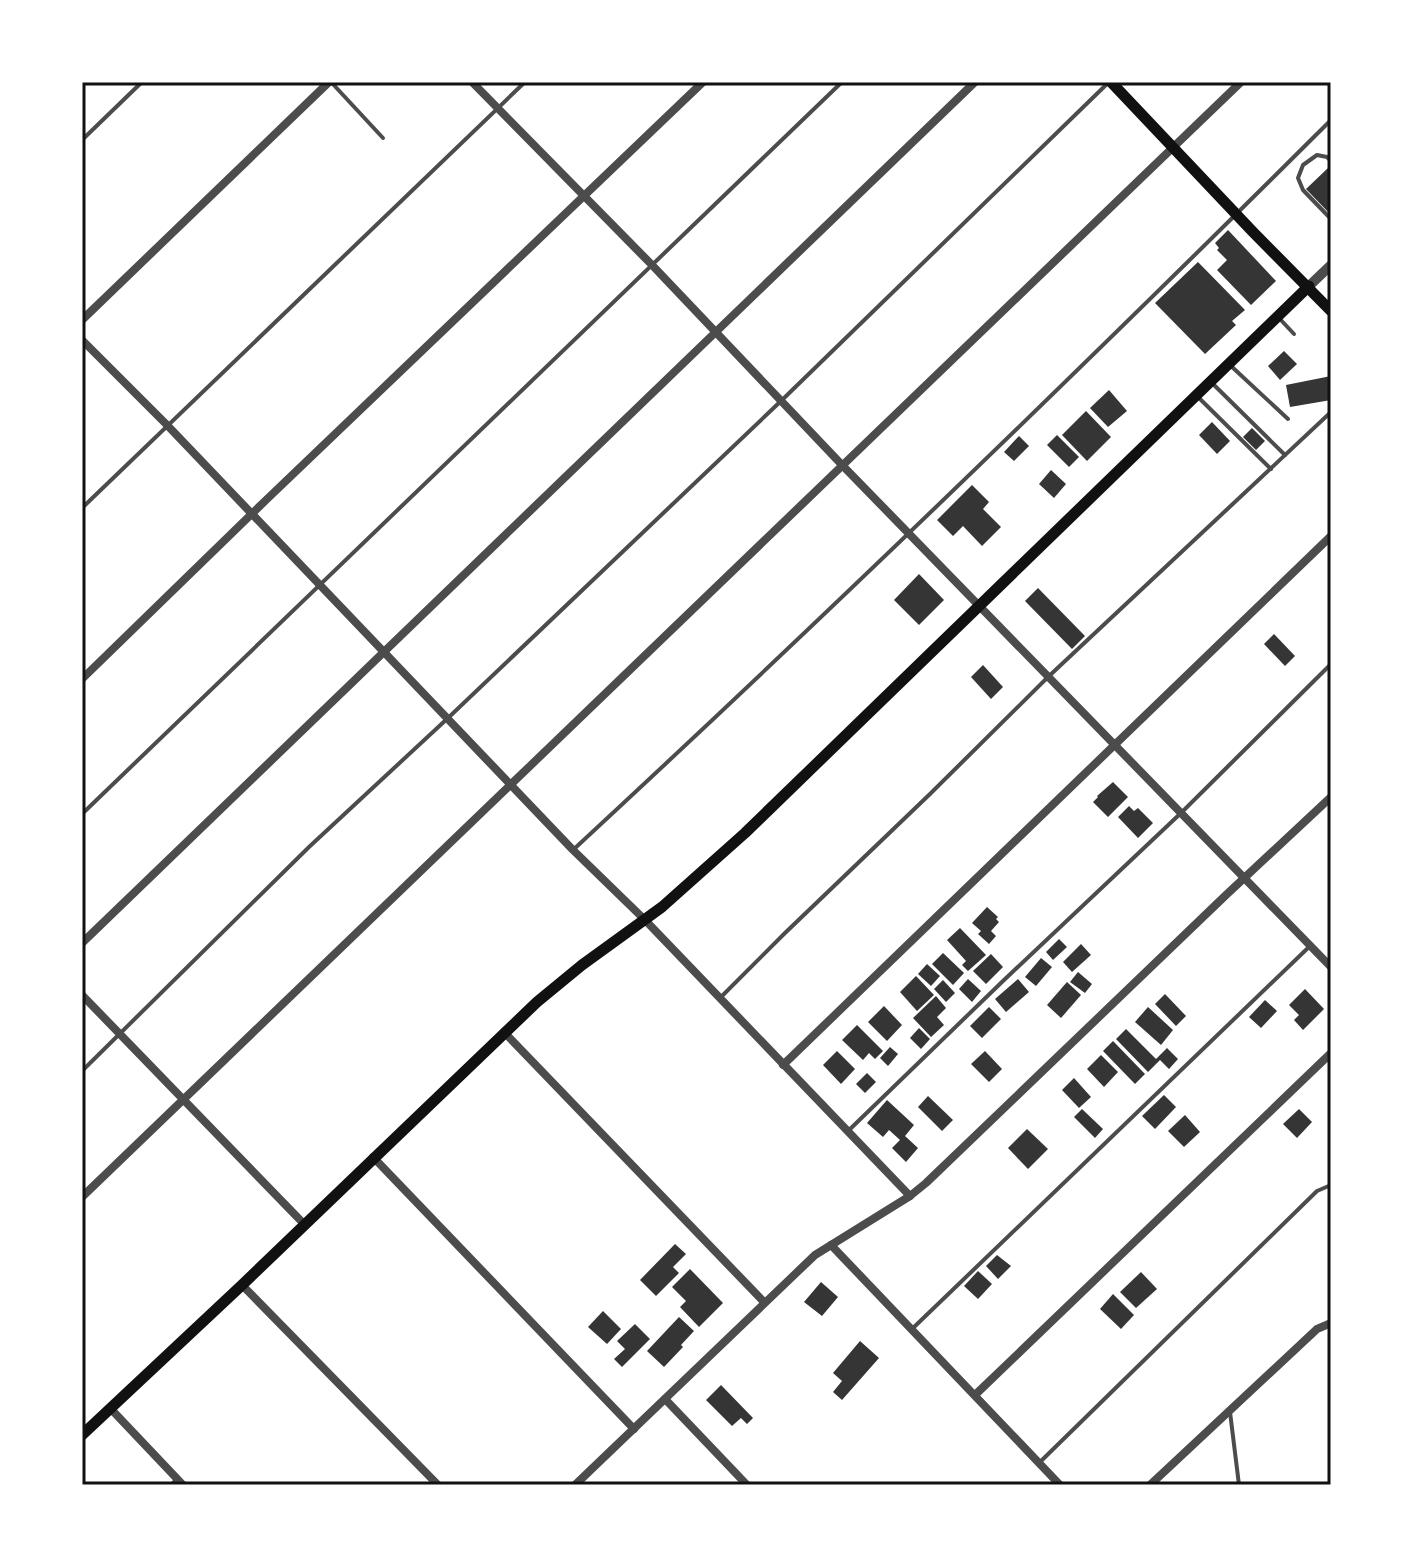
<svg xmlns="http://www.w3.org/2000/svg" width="1413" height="1567" viewBox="0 0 1413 1567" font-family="'PT Serif',serif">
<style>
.building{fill:#353535}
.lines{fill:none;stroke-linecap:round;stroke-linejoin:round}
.service{stroke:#4c4c4c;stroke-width:4}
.minor{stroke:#4c4c4c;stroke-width:8}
.tertiary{stroke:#4c4c4c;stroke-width:10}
.secondary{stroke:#111;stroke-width:11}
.neatline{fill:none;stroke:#111;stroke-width:3}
</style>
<rect width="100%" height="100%" fill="#fff"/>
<g class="building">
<polygon points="1328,168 1331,171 1331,215 1306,189"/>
<polygon points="1228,230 1276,281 1251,305 1217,270 1227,260 1217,250 1219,248 1215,243"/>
<polygon points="1198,262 1245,310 1232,321 1236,325 1205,354 1155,303"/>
<polygon points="1284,351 1297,364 1280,380 1268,366"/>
<polygon points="1331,376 1331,400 1290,407 1286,385"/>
<polygon points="1109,390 1127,411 1108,427 1090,408"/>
<polygon points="1086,411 1111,437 1087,461 1062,435"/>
<polygon points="1212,422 1230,441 1217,454 1199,435"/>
<polygon points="1252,428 1265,441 1256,450 1243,437"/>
<polygon points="1057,435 1079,457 1069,467 1047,445"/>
<polygon points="1019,436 1029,446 1014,461 1004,452"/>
<polygon points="1051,470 1066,484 1054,498 1039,484"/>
<polygon points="972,485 989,502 983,509 1001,527 982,546 963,526 953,536 937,520"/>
<polygon points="919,574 944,600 919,625 894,600"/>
<polygon points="1038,588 1085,636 1072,649 1025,601"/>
<polygon points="1274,634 1295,656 1285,666 1264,644"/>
<polygon points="983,665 1003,687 991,699 971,677"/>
<polygon points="1113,782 1128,797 1108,817 1093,802 1098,797 1097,796"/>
<polygon points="1129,806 1134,811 1138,808 1153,823 1138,838 1118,817"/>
<polygon points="987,907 998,917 996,919 999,922 991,931 996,936 989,944 978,934 981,931 972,923"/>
<polygon points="960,928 986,955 968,971 962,965 966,961 947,940"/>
<polygon points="1059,939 1067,947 1053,960 1046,952"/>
<polygon points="1081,944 1091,955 1072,972 1063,962"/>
<polygon points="943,953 964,973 953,985 932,964"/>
<polygon points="991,954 1003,967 986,984 973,971"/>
<polygon points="1041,958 1052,967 1036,986 1025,977"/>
<polygon points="927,964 940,976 931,986 918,974"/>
<polygon points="1078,972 1092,984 1085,993 1070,982"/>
<polygon points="916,976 934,995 917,1011 900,992"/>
<polygon points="968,979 981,991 972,1002 959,989"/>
<polygon points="1018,979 1029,992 1006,1012 995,999"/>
<polygon points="943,980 955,993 946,1002 934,989"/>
<polygon points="1067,982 1081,995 1061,1018 1047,1005"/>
<polygon points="1305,989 1324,1009 1303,1030 1294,1020 1299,1015 1289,1005"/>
<polygon points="1165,994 1186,1016 1176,1026 1155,1004"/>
<polygon points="936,996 946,1008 937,1017 944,1025 931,1037 913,1018"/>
<polygon points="1265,1000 1277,1011 1261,1028 1249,1017"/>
<polygon points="884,1006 902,1025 887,1041 868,1022"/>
<polygon points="989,1007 1001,1019 982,1038 970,1026"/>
<polygon points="1148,1007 1173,1030 1161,1045 1135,1022"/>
<polygon points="857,1025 883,1051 875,1059 869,1053 863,1060 842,1040"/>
<polygon points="919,1028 930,1039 921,1049 910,1038"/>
<polygon points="1126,1029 1156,1059 1167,1048 1178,1059 1169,1069 1160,1060 1148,1072 1116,1039"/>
<polygon points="1113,1041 1145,1074 1135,1084 1103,1051"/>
<polygon points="890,1047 898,1054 888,1066 880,1058"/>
<polygon points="837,1051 855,1069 841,1084 823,1065"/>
<polygon points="985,1051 1002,1069 989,1082 971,1064"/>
<polygon points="1101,1055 1118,1072 1104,1087 1087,1069"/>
<polygon points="867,1073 876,1082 865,1093 856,1084"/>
<polygon points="1074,1078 1091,1097 1079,1108 1062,1090"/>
<polygon points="1164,1095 1176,1107 1155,1129 1142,1116"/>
<polygon points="928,1096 953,1120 942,1131 918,1107"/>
<polygon points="887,1100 914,1125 905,1136 918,1148 906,1162 892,1148 900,1140 889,1130 883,1137 867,1123"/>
<polygon points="1082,1109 1103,1129 1095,1138 1074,1117"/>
<polygon points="1299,1109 1312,1122 1297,1138 1283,1124"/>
<polygon points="1185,1115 1200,1132 1184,1147 1168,1131"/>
<polygon points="1027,1129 1048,1149 1028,1169 1008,1148"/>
<polygon points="675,1244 686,1254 673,1267 679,1273 656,1296 640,1280"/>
<polygon points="997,1255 1011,1266 998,1279 986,1266"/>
<polygon points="690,1269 723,1303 699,1327 680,1307 686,1301 672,1287"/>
<polygon points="978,1271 992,1284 978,1299 964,1286"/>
<polygon points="1141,1272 1157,1289 1136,1308 1120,1292"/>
<polygon points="821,1282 838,1297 822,1316 804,1302"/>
<polygon points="1113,1294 1134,1315 1121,1329 1100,1309"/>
<polygon points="603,1311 621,1329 607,1344 588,1327"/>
<polygon points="679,1317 694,1331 681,1345 683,1347 664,1367 647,1351"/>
<polygon points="635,1324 650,1339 622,1367 614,1359 625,1349 617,1341"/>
<polygon points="860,1341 879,1358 842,1400 833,1392 842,1381 833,1373"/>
<polygon points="721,1385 753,1418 747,1424 741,1418 732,1426 706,1400"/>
</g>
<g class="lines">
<g class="service">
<polyline points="331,82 383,138"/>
<polyline points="82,140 142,82"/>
<polyline points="1331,161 1327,157 1317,155 1303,165 1298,178 1303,190 1331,219"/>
<polyline points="1279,318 1294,334"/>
<polyline points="1330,332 1331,331"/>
<polyline points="1231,366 1288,419"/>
<polyline points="1213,384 1285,455"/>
<polyline points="1198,397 1271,469"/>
<polyline points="82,508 525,82"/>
<polyline points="82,814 842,82"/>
<path d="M 573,850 C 831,611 1082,368 1331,120"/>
<polyline points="721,997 785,933 930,794 1048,677 1331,412"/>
<polyline points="82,1071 309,847 448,718 781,401 1109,82"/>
<polyline points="847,1132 1003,981 1181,813 1331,664"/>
<polyline points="912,1329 1310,946"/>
<polyline points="1230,1412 1239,1485"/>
<polyline points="1039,1463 1317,1191 1331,1185"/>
<polyline points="171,1485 177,1479"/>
</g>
<g class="minor">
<polyline points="472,82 652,265 843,466 1331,967"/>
<polyline points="82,320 329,82"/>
<polyline points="82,340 167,425 573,850 645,920 910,1196"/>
<polyline points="82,679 265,501 703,82"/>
<polyline points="82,943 975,82"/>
<polyline points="82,995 304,1224"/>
<polyline points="504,1032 764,1302"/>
<polyline points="783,1065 1331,536"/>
<polyline points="373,1157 634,1429"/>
<polyline points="82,1197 1241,82"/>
<polyline points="831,1245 1060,1485"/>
<polyline points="242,1285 438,1485"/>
<polyline points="975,1395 1331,1053"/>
<polyline points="665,1399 747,1485"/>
<polyline points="110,1408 183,1485"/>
<polyline points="575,1485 815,1255 910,1196 926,1183 1226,895 1331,797"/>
<polyline points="1150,1485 1317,1329 1331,1323"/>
</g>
<polyline class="tertiary" points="1309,286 1331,265"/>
<g class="secondary">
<polyline points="1111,82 1253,232 1331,311"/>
<polyline points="82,1435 242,1285 537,1002 582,965 662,907 745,833 1309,286"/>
</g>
</g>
<rect width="1413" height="1567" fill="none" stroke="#ffffff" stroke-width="168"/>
<rect x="84" y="84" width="1245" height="1399" class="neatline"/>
</svg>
